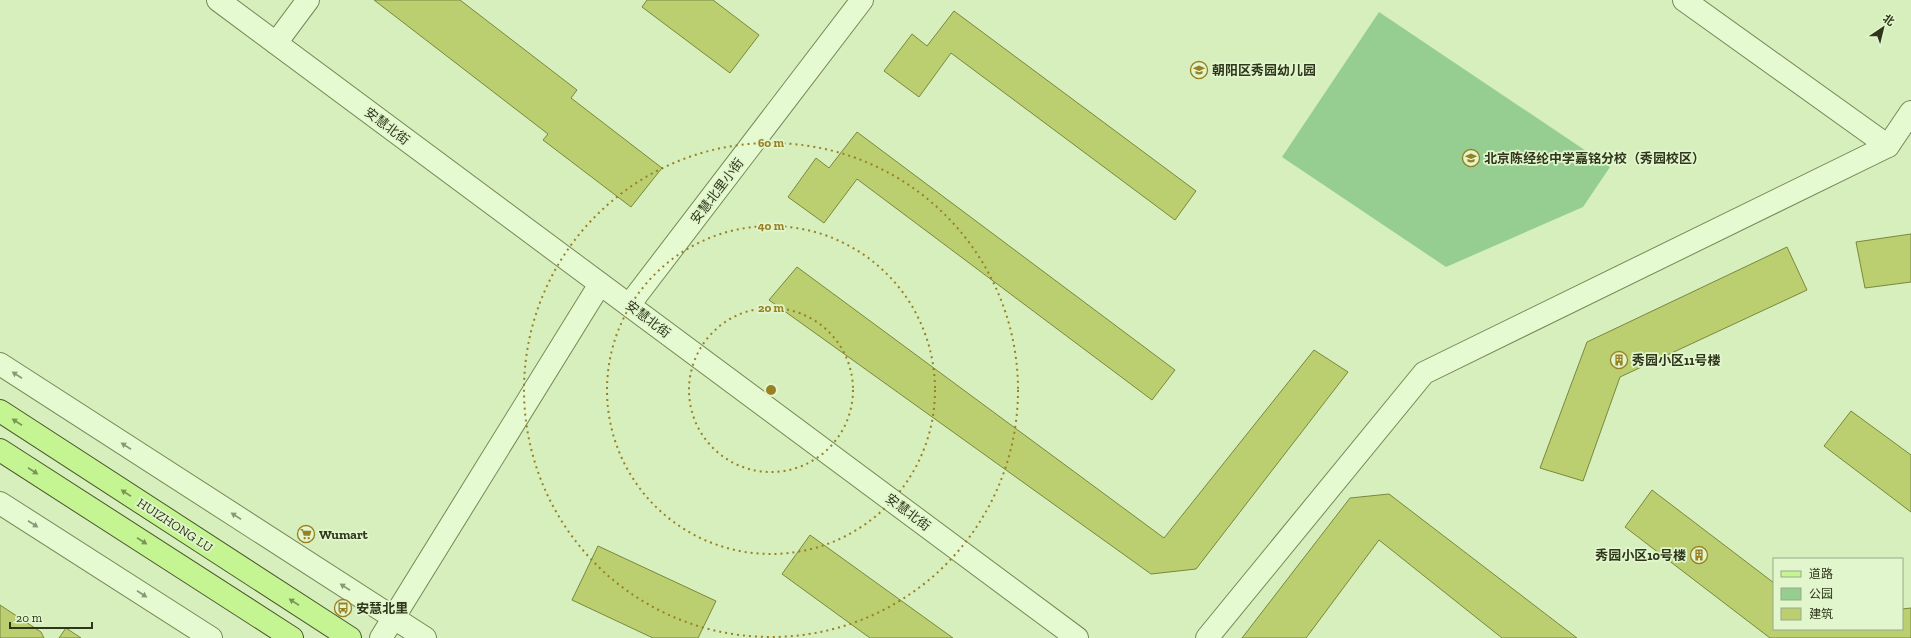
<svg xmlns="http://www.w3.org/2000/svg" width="1911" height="638" viewBox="0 0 1911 638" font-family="'Zilla Slab','Noto Sans SC',serif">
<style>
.green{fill:#96cd91}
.building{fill:#bbcf71;stroke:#79883b}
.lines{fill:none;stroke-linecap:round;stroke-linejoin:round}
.minor-casing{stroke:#778856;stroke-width:24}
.major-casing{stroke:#4a552a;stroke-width:24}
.minor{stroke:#e5fad0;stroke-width:22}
.major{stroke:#c5f592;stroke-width:22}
.oneway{fill:#8a9876}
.oneway2{fill:#7a9656}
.ring{fill:none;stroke:#998023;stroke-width:2;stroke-dasharray:2 4}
.labels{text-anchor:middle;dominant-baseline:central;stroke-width:3.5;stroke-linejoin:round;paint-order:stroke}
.poi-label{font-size:13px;font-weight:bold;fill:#2f361b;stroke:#e1f6cd;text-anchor:start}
.street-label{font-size:13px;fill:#2f361b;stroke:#e1f6cd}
.centre{fill:#998023;stroke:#e1f6cd;stroke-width:2}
.ring-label{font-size:12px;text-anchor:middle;font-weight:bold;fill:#998023;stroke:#e1f6cd;stroke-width:3.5;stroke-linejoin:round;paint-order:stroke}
</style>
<rect width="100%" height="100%" fill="#d6efbd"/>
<polygon class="green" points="1379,12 1610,167 1583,207 1446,267 1282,157"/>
<g class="building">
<polygon points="374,0 460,0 577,90 571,98 662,168 631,207 543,140 548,134"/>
<polygon points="647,0 713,0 759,35 730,73 642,7"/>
<polygon points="954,11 1196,191 1175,220 951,53 919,97 884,71 912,34 927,46"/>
<polygon points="857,132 1175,370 1152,400 857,179 824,223 788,197 816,158 829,168"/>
<polygon points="1911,234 1911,282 1865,288 1856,242"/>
<polygon points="1787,247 1807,290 1620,377 1583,481 1540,468 1587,342"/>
<polygon points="797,267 1164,538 1314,350 1348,372 1196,569 1151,574 769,300"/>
<polygon points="1851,411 1911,455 1911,512 1824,446"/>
<polygon points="1652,490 1774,583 1774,629 1902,629 1902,609 1911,608 1911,638 1770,638 1625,527"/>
<polygon points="1389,494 1577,638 1502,638 1379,540 1306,638 1242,638 1350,498"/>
<polygon points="810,535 953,638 870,638 782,574"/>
<polygon points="598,546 716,601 698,638 653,638 572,600"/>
<polygon points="0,605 41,632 44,638 0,638"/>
<polygon points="66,628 81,638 59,638"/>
</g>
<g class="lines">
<g class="minor-casing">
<g id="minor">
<polyline points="218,0 1077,638"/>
<polyline points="1684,0 1888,146"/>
<polyline points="276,43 308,0"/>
<polyline points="629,305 862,0"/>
<polyline points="0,364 425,638"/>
<polyline points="0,503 211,638"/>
<polyline points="381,638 600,284"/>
<polyline points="1207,638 1424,373 1888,146 1911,112"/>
</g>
</g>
<g class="major-casing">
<g id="major">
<polyline points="0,411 350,638"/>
<polyline points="0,450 292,638"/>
</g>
</g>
<use href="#minor" class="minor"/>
<use href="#major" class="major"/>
</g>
<defs><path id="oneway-solid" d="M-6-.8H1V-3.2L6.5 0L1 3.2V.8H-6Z"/></defs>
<g class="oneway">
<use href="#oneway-solid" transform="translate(17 375) rotate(-147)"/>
<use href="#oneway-solid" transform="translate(126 446) rotate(-147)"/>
<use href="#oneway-solid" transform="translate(236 516) rotate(-147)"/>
<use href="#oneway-solid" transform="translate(33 524) rotate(33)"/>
<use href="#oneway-solid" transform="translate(345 587) rotate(-147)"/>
<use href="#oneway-solid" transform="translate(142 594) rotate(33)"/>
</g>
<g class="oneway2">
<use href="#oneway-solid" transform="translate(17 422) rotate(-147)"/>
<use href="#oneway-solid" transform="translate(33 471) rotate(33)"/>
<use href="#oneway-solid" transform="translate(126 493) rotate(-147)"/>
<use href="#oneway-solid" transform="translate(142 541) rotate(33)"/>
<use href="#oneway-solid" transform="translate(294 602) rotate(-147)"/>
</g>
<g class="ring">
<circle cx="771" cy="390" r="82"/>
<circle cx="771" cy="390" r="164"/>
<circle cx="771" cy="390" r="247"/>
</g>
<defs>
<g id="school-ring" transform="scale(0.9)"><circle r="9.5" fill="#e1f6cd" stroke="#998023" stroke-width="1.5"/><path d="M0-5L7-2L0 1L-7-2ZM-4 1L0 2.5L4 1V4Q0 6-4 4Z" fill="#998023"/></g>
<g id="building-ring" transform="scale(0.9)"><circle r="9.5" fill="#e1f6cd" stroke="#998023" stroke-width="1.5"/><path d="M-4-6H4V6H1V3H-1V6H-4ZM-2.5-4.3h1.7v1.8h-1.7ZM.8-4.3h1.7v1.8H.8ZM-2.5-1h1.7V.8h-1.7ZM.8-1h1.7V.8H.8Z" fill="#998023"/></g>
<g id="supermarket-ring" transform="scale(0.9)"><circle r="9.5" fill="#e1f6cd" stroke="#998023" stroke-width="1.5"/><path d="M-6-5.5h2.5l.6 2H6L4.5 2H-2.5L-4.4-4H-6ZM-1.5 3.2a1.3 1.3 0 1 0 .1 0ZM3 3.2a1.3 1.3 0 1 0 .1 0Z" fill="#998023"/></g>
<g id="bus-ring" transform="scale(0.9)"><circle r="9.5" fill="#e1f6cd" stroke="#998023" stroke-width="1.5"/><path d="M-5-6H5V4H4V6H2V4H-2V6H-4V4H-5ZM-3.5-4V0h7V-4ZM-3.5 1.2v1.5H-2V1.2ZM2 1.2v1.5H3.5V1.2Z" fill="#998023"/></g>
</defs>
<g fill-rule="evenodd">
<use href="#school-ring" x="1199" y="70"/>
<use href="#school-ring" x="1471" y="158"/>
<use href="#building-ring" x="1619" y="360"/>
<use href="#supermarket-ring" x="306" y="534"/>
<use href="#building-ring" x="1699" y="555"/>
<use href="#bus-ring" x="343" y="608"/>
</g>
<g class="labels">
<g class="poi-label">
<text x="1212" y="70">朝阳区秀园幼儿园</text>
<text x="1484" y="158">北京陈经纶中学嘉铭分校（秀园校区）</text>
<text x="1632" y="360">秀园小区11号楼</text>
<text x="319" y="534">Wumart</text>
<text x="1686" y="555" text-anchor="end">秀园小区10号楼</text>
<text x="356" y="608">安慧北里</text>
</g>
<g class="street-label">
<text transform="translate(387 126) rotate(37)">安慧北街</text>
<text transform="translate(717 191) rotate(-53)">安慧北里小街</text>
<text transform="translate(648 319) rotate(37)">安慧北街</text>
<text transform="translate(908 512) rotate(37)">安慧北街</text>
<text transform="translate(175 525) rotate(33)">HUIZHONG LU</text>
</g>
</g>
<circle cx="771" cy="390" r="6" class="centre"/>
<g class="ring-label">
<text x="771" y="147">60 m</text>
<text x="771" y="230">40 m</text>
<text x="771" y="312">20 m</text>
</g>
<rect x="1773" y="558" width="130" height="72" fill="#e1f6cd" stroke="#9aa986"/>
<rect x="1781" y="571" width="20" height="6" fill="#c5f592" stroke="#9aa986"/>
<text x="1809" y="578" font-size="12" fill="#2f361b">道路</text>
<rect x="1781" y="588" width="20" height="12" fill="#96cd91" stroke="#9aa986"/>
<text x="1809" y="598" font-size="12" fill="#2f361b">公园</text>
<rect x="1781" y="608" width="20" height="12" fill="#bbcf71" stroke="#9aa986"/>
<text x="1809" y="618" font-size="12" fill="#2f361b">建筑</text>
<g transform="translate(1883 28) rotate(35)" stroke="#e1f6cd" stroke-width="3" paint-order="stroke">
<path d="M0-3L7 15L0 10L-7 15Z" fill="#2f361b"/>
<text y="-6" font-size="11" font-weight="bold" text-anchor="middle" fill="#2f361b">北</text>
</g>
<path d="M10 622v6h82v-6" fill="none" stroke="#2f361b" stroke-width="2"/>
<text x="16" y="622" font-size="12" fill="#2f361b" stroke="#e1f6cd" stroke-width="3" paint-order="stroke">20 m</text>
</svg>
